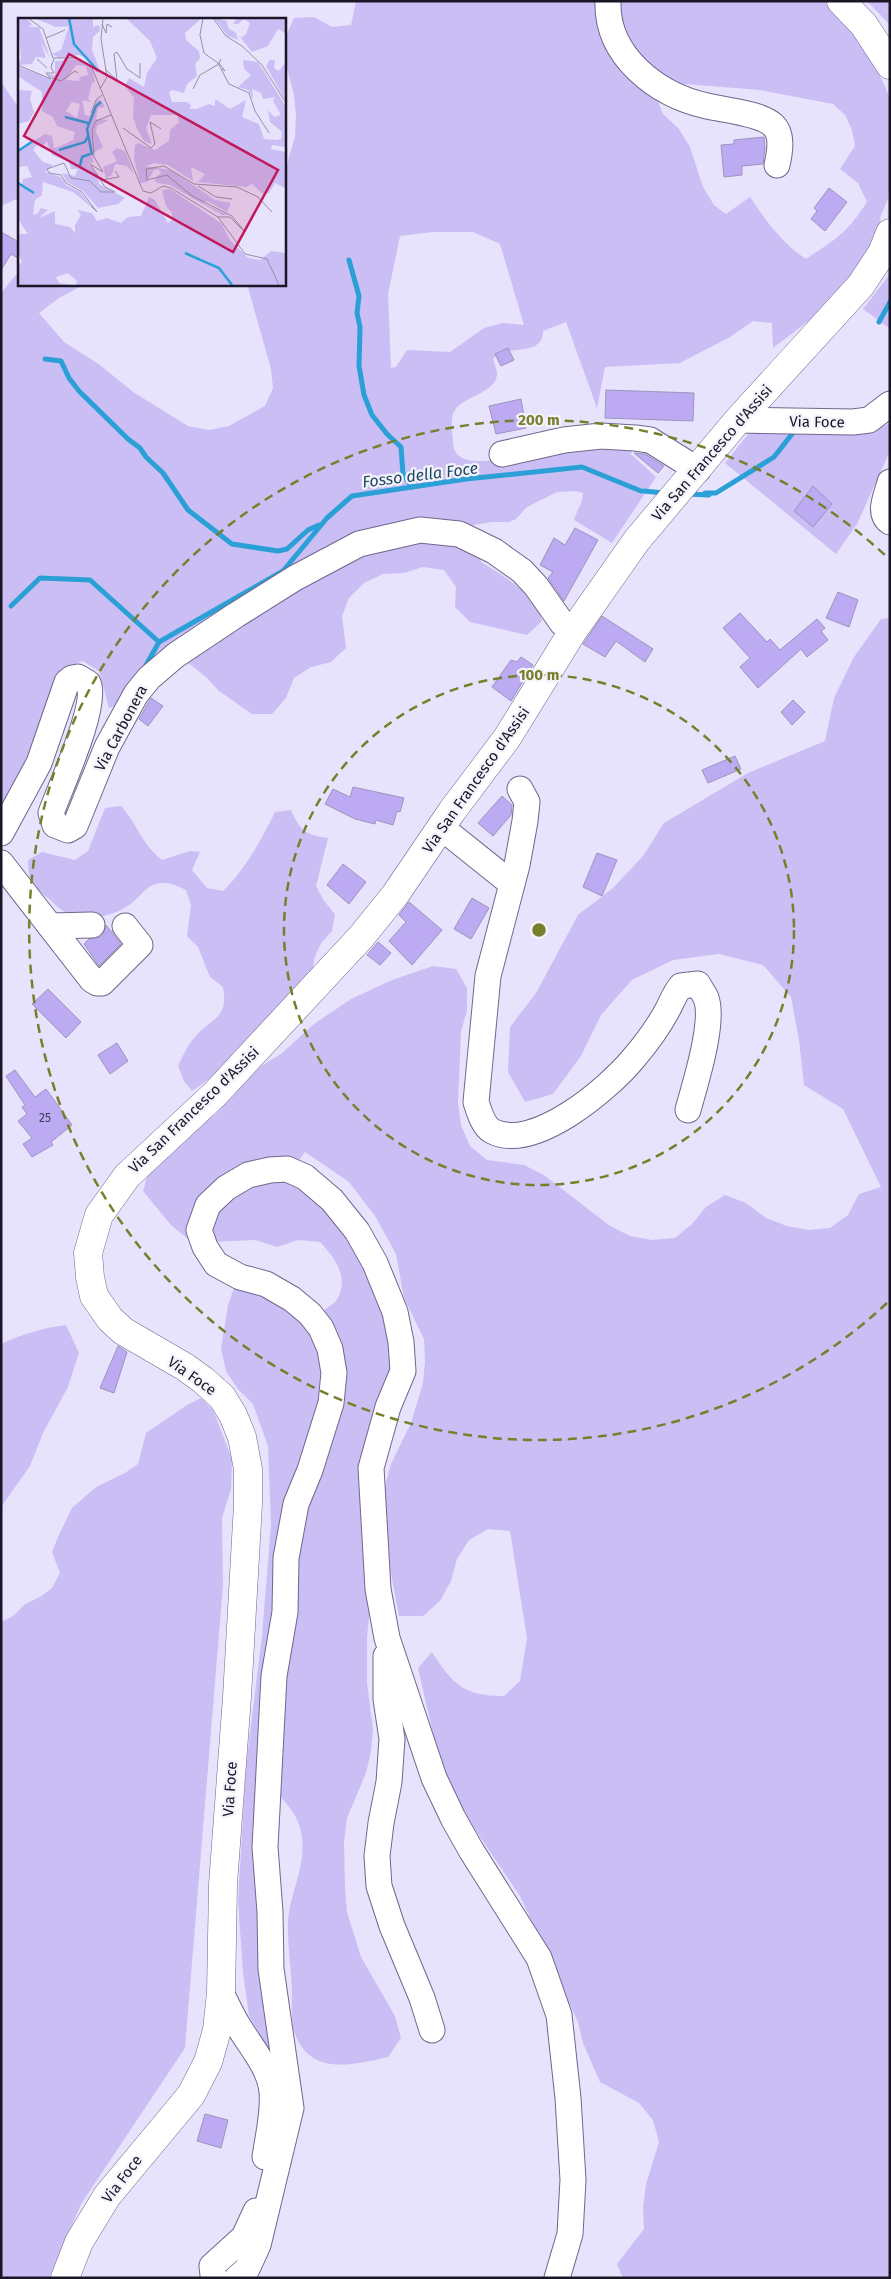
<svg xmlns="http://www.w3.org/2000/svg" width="891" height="2279" viewBox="0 0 891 2279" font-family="'Fira Sans',sans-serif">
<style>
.green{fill:#cabef5;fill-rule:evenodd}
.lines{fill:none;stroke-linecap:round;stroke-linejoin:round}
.stream{stroke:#2ba0d7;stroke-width:5}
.building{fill:#bcabf3;stroke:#9d94bc}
.minor-casing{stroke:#6f678c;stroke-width:27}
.major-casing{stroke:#6f678c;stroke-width:29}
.minor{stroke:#fff;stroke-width:25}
.major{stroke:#fff;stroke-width:28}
.ring{fill:none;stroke:#777f2b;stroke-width:2.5;stroke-dasharray:9 6}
.labels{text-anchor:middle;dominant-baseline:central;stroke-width:4.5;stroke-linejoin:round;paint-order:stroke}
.number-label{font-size:12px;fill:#423b58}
.street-label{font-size:15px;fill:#1a1625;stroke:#f4f2fb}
.water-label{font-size:16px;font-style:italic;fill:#1c4961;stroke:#f4f2fb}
.inset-river{fill:none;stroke:#2ba0d7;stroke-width:2.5}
.inset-road{fill:none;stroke:#9691a6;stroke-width:1}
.view{fill:#c2185b;fill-opacity:0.15;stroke:#c2185b;stroke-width:2.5}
.inset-edge{fill:none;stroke:#1a1625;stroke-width:2.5}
.centre{fill:#777f2b;stroke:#f4f2fb;stroke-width:2.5}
.ring-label{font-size:15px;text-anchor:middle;font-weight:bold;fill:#777f2b;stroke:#f4f2fb;stroke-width:4.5;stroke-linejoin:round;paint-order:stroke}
</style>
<rect width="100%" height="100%" fill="#e8e3fc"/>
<g class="green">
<path d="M 356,1 L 827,1 L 843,18 L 873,60 L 890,98 L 890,183 L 888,199 L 880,217 L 882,228 L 869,257 L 832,303 L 773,348 L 772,323 L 753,321 L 730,337 L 680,363 L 605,367 L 597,408 L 566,322 L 543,331 C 543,358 507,343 493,359 C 494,363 497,369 497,374 C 496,393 464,396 455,410 C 449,418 453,434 453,443 C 455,482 542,446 564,445 C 587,444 610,447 633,448 L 631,454 L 656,477 L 612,543 L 574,520 C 577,510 583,503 583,493 L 575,491 L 557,492 L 527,507 L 516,519 L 509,522 L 492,522 L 473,525 L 481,562 C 503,576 536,594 542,621 L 527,635 L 470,622 L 455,607 L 456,587 L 444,570 L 423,567 L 404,573 L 383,574 L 364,583 L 349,598 L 342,616 L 346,648 L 331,662 L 311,667 L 294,678 L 286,698 L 272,714 L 252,714 L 219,691 L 206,677 L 191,665 L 165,652 L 117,706 L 109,708 L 99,671 L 83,661 L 62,669 L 40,730 L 11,798 L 1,801 L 1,293 L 19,271 L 19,284 L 85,284 L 59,298 L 39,313 L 64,342 L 100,365 L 133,392 L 188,426 L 209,430 L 229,426 L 265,406 L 273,388 L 271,369 L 247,284 L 284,284 L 284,175 L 295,136 L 296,115 L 294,95 L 284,57 L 286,36 L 294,18 L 314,17 L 332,27 L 351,25 ZM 672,83 L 760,90 L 833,104 L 845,115 L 852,130 L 855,146 L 840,169 L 858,183 L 867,202 C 847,233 836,239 806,259 C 782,243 766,221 750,197 L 726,214 L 714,205 L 703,187 L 690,147 L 679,129 L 663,114 L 655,94 ZM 433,232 L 473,232 L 500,244 L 524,325 L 503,323 L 484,328 L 450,352 L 407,350 L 396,367 L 391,368 L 388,294 L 400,236 Z"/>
<polygon points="867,1 890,1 890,25"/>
<polygon points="1,82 19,108 19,198 1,206"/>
<polygon points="890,274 890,329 863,309"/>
<polygon points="890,423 890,451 857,524 836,554 725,463 749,433 755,430 823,430 886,425"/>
<path d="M 890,618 L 890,2278 L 623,2278 L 617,2264 L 644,2229 L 643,2207 L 646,2184 L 659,2142 L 653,2120 L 639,2103 L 600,2082 L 583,2043 L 578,2022 L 520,1896 L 466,1816 L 445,1776 L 438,1756 L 418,1668 L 432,1652 C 453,1685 464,1696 504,1696 L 520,1681 L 527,1638 L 510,1531 L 488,1529 L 469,1540 L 457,1559 L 451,1581 L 440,1601 L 423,1616 L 399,1616 L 387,1552 L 385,1486 L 391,1464 L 411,1423 L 423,1383 L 425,1362 L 424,1339 L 404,1298 L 396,1254 L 375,1216 L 349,1182 L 305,1152 L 293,1168 L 339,1218 L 378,1288 L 393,1358 L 367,1638 L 367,1683 L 373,1729 L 371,1751 L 366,1773 L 347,1818 L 344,1842 L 345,1888 L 347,1912 L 361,1957 L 395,2016 L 401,2038 L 388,2057 C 352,2065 309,2077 294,2031 C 291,2019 292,2003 292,1990 C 291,1967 287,1944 288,1921 C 290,1891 308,1863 301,1832 C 298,1816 288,1805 278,1794 L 269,1799 L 281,2071 L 249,2016 L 243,1973 L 238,1901 L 246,1766 L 262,1636 L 271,1524 L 268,1446 L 253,1404 L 238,1389 L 226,1371 L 221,1349 L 228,1305 L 235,1285 L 320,1313 C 325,1309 335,1304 338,1298 C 349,1276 334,1257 320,1242 L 298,1240 L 277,1247 L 255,1240 L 210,1242 L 188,1239 L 171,1225 L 143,1191 L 149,1170 L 198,1125 L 216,1114 L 261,1066 L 281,1054 L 314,1024 L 351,999 L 392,980 L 433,966 L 456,969 L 467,988 L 467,1010 L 461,1032 L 458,1103 L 461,1125 L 470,1146 L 487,1160 L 524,1165 L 544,1175 L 610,1226 L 630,1236 L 652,1240 L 675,1238 L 692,1224 L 706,1207 L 725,1195 L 746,1203 L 766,1218 L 787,1226 L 809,1230 L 830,1228 L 848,1215 L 859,1194 L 881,1187 L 843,1109 L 804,1085 L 799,1040 L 791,997 L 763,965 L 719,954 L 673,960 L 632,980 L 601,1015 L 581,1056 L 553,1094 L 525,1102 L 508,1072 L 510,1027 L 536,993 L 578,915 L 613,888 L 643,856 L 664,823 L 748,773 L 825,741 L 834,698 L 854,657 L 881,619 Z"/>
<path d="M 121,806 C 139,826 140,842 162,860 L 190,851 L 200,852 L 192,870 L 207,888 L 223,891 C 245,869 261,841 275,812 L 291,810 C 300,831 306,835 328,838 L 316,886 L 324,901 L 335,914 L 332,931 L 321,943 L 314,959 L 313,976 L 219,1072 L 192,1091 L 184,1081 L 178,1066 C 183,1056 187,1046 194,1038 C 211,1017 229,1020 223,987 L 210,977 L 198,947 L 187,936 L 191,905 L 186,890 C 176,885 167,881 156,884 C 144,887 139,899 129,905 C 111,918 84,922 63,911 C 58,908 53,902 48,898 C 32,886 28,880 28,860 L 42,852 L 75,860 L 88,851 L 105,808 Z"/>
<path d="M 66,1325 L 79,1353 L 68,1387 L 43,1433 L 30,1466 L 1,1507 L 1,1344 C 22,1334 43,1328 66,1325 Z"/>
<polygon points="201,1398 213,1410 232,1459 231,1489 222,1518 223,1585 185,2048 81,2204 49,2278 1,2278 1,1622 13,1616 25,1604 40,1597 52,1588 60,1573 52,1552 58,1537 72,1508 96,1487 125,1473 138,1464 146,1433 187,1405"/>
</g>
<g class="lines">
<g class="stream">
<polyline points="349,260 359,296 357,313 360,327 359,366 364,395 372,415 387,434 401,447 403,474 412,487"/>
<polyline points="879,322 890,302"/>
<polyline points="45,359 61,361 69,378 79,391 128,439 140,448 146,457 163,473 188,510 232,544 278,551 287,549 308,530 319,525"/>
<polyline points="644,491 664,493"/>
<polyline points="705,493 716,493 774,457 792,434"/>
<polyline points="687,494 709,495"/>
<polyline points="11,606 40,578 90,580 159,642"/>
<polyline points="145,667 159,642 283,571 327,518 352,496 466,479 582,467 641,491"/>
</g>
</g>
<g class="building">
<polygon points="764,137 765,148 763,164 742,166 742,175 724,177 721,145 734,144 734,140"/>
<polygon points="829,188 847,202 825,231 811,219 817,211 814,208"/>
<polygon points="1,232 19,242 19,259 11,254 1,270"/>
<polygon points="508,348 514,360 501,366 495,354"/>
<polygon points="606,390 694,393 693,421 605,418"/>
<polygon points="521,399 526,428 496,434 489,406"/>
<polygon points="634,453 645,454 664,466 658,473"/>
<polygon points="813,486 832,504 813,527 794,511"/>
<polygon points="575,528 598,540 564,601 548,578 553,572 540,565 554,538 565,545"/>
<polygon points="838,592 858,600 849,627 826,618"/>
<polygon points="740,613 767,642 770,639 780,650 817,619 825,628 821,631 828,640 807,657 801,649 758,688 740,667 750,658 723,628"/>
<polygon points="602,616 653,649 645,662 616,641 605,657 583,644"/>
<polygon points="521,657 533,665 511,701 492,687 511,660 517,662"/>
<polygon points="151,698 163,706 148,726 139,719"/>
<polygon points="793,700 805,712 792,725 781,712"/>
<polygon points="735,756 741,769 708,783 702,770"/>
<polygon points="353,787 404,798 400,812 397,811 393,825 376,820 375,824 355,819 325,804 333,789 350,797"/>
<polygon points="502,796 512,805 511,815 493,836 478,823"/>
<polygon points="597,853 617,860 602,896 583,887"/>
<polygon points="343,864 366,882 349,904 327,885"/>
<polygon points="472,898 489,908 471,939 454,929"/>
<polygon points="409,902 442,930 412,965 389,941 406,922 399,915"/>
<polygon points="106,925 121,944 99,966 84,944 89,939 100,937 104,932"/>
<polygon points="378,942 391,953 380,965 367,955"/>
<polygon points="48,989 81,1022 66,1038 32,1004"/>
<polygon points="117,1043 128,1061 110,1074 98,1055"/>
<polygon points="15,1070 35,1097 46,1089 72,1125 51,1142 53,1145 32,1157 23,1144 32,1138 18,1121 27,1114 22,1107 25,1105 6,1076"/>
<polygon points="118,1346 127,1352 114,1393 100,1388"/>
<polygon points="205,2114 228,2120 221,2148 197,2141"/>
</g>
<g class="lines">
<g class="minor-casing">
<g id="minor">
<path d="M 608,1 C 606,56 657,95 707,106 C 724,110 760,113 773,125 C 783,134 780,152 777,165"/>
<polyline points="738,420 853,422 869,420 890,404"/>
<polyline points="502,454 564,440 601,436 635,438 650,440 698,470"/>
<path d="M 890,482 C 887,495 877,513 890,522"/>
<path d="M 520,789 L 527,802 L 525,821 L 517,865 L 488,976 L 476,1102 C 479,1111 483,1126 492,1131 C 533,1153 608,1089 633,1059 C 645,1045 659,1026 668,1009 C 672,1001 675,993 681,986 L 698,984 C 700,989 704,993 706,998 C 715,1022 695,1084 688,1110"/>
<polyline points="442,828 512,884"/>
<path d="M 1,833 L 39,763 L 67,682 L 72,678 L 78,677 L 88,683 C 99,703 60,788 51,813 L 55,825 L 68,830 L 75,826 L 107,747 L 136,694 L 149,678 L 176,655 L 236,615 L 295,578 L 359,544 L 420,530 L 459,534 L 494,551 L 522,571 L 536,586 L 562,623 L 573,631"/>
<polyline points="1,863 92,980 97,983 102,983 140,945 125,926"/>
<polyline points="50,926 92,925"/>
<polyline points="386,1656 386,1699 392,1739 389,1782 381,1823 377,1856 379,1886 392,1926 422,1998 432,2030"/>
<path d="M 221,1993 C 227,2004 232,2016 239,2027 C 251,2047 270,2068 272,2092 C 274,2113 268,2136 265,2157"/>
<polyline points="215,2278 213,2275 212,2266 244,2237 256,2211"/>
<polyline points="237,2278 247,2269 258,2245 291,2108 271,1969 270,1912 265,1847 274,1676 285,1612 286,1558 296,1504 310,1470 331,1403 334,1373 330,1349 321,1328 310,1314 292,1299 266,1284 240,1277 216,1264 205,1247 199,1230 208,1205 226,1188 248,1175 270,1170 287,1169 305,1177 332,1200 357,1231 375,1263 395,1312 401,1342 403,1371 388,1407 371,1468 378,1589 387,1638 434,1778 453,1818 471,1850 539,1958 559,2015 568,2098 573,2180 570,2234 557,2278"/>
</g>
</g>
<g class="major-casing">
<g id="major">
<polyline points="841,1 864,25 890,65"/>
<polyline points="65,2278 79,2242 107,2196 191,2095 208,2062 217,2030 221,1993 223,1884 237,1697 248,1504 248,1469 242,1437 233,1415 222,1397 203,1380 185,1367 123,1331 110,1319 94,1296 90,1277 88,1253 99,1215 127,1176 215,1094 361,937 395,895 452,811 507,738 573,631 637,540 738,420 861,285 882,253 890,233"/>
</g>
</g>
<use href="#minor" class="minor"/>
<use href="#major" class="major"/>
</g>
<g class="ring">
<circle cx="539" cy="930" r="255"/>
<path d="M887 1303A510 510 0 1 1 887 557"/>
</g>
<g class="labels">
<g class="number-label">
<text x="45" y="1118">25</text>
</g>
<g class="street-label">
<text transform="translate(817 422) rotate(1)">Via Foce</text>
<text transform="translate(712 453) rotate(-49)">Via San Francesco d'Assisi</text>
<text transform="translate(121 728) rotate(-62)">Via Carbonera</text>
<text transform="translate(476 780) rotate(-55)">Via San Francesco d'Assisi</text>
<text transform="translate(194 1110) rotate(-44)">Via San Francesco d'Assisi</text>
<text transform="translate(192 1376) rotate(35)">Via Foce</text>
<text transform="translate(230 1789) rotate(-86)">Via Foce</text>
<text transform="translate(122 2179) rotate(-53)">Via Foce</text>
</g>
<g class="water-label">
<text transform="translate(420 475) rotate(-7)">Fosso della Foce</text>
</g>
</g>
<g transform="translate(18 18)">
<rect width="268" height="268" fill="#e8e3fc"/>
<path d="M 0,0 L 8,0 L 14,6 L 11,9 L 21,9 L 32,40 L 23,24 L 28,40 L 18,39 L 14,46 L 0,47 L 3,40 ZM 16,0 L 75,0 L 75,9 L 81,7 L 82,13 L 75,19 L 74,32 L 82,52 L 78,54 L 69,40 L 61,37 L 41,40 L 34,36 L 43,32 L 51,8 L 38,9 ZM 108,0 L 184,0 L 167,15 L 168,22 L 181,33 L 182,40 L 177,46 L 179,58 L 169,66 L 166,75 L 154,72 L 151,75 L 154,84 L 169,84 L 173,87 L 172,91 L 179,91 L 191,86 L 197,88 L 197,81 L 212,91 L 228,82 L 224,99 L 241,106 L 246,121 L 258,122 L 263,121 L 264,114 L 252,104 L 250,92 L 256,99 L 263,97 L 255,83 L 257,79 L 245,81 L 243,75 L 234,71 L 235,81 L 230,72 L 220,69 L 233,57 L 226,51 L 225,42 L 240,44 L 267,87 L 267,129 L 254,127 L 253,131 L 267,134 L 267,170 L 257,165 L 251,175 L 245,176 L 234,166 L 228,169 L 180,164 L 187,156 L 173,149 L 175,163 L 150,147 L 137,145 L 127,148 L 153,152 L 197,182 L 213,185 L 209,194 L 189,183 L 185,185 L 210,197 L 204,197 L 152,167 L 139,165 L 136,161 L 143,155 L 140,151 L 136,152 L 129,164 L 122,165 L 116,141 L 117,127 L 120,125 L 137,132 L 151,123 L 152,112 L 161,104 L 159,97 L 133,97 L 128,110 L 134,126 L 126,123 L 119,111 L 115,99 L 116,80 L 107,68 L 111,60 L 126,69 L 129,55 L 139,40 L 132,23 ZM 196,0 L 209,3 L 210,10 L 218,15 L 220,22 L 210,18 ZM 219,0 L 267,0 L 267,15 L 260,11 L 250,28 L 234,34 L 223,20 L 228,16 L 232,5 L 226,1 L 220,6 L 215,6 ZM 60,41 L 74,51 L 77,64 L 74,65 L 70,81 L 74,84 L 64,82 L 67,97 L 72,98 L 79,82 L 83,82 L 87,89 L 80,90 L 78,101 L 91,102 L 79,108 L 78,114 L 85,129 L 74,136 L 76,144 L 70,146 L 80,157 L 81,166 L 107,180 L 100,186 L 80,190 L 65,173 L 49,164 L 44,155 L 57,158 L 60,151 L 53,151 L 51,144 L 34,137 L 29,123 L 24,129 L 19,127 L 15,132 L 25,144 L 35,147 L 27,154 L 43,159 L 48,167 L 62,174 L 77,192 L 55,174 L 25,164 L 24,177 L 17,182 L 15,197 L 19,196 L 23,190 L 30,192 L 21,200 L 37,193 L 37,206 L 52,209 L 57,215 L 57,207 L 63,197 L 59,192 L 74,195 L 79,203 L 89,200 L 103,205 L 110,199 L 123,198 L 131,179 L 137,182 L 150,205 L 154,202 L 154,195 L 148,188 L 144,172 L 152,171 L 203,205 L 212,222 L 230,240 L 242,242 L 253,233 L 267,235 L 267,267 L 58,267 L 59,263 L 50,255 L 38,259 L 41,265 L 52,267 L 0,267 L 0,247 L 4,244 L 0,235 L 0,216 L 10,216 L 0,201 L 0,165 L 4,167 L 5,161 L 14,159 L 9,148 L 0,149 L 0,133 L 27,116 L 34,118 L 36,130 L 40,129 L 55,122 L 57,114 L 39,108 L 35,99 L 24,93 L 24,74 L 0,58 L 0,48 L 35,62 L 28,56 L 37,57 L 37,43 ZM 58,47 L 68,48 L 70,57 L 62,59 L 61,63 L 48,62 ZM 54,84 L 62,86 L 59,100 L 48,93 ZM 252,42 L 257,42 L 256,50 L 261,53 L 267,45 L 267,82 L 248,48 ZM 0,72 L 14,73 L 12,81 L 16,94 L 11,103 L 0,106 ZM 99,130 L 107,133 L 116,156 L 109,148 L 97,146 L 94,157 L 88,160 L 85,149 L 99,143 L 94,134 Z" fill="#cabef5" fill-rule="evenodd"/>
<path class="inset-river" d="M 51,0 L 56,26 L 80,53M 47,99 L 70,105M 41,132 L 67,124 L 70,118M 0,133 L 15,123M 74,137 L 69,111 L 78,88 L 83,84M 62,148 L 64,139 L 72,136M 0,165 L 16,175M 167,235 L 201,250 L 214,267"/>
<path class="inset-road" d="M 10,0 L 25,11 L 35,40 L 60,40 L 74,50 L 125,173 L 133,175 L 145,168 L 153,170 L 200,199 L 227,236 L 249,241 L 261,267M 185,0 L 182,17 L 186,35 L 200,45 L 211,66 L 231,75 L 237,93 L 251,115M 195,0 L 208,18 L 224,28 L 244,47 L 268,85M 84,6 L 88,15 L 89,6 L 94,9M 28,20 L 47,12M 203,41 L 201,45 L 207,53 L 204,51M 21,43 L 19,41 L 29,50M 0,47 L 33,61 L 28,55 L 36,55 L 33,49 L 36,41M 87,51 L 99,62 L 96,36 L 99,34 L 109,51 L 122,60 L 122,45M 34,60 L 43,63 L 57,53 L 60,55M 82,71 L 89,59 L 83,21 L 85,0M 175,71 L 182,57 L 201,46M 73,95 L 78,82 L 84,77M 105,110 L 133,130 L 137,126 L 132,104 L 143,111M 83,162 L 101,159 L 97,153M 180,168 L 198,179 L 214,181M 73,188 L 79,194 L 64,174 L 48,165 L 43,157 L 31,155 L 29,151 L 46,145 L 53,160 L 72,163 L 83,174 L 97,174 L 87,169 L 72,146 L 85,154 L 76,139 L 74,112 L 78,103 L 93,97M 200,199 L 212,199 L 227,214 L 214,198 L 174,178 L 149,157 L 129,162 L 128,151 L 146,148 L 176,166 L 219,169 L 240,179 L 254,194"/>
<path class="view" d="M 51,36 L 260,152 L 215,234 L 6,118 Z"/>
<rect width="268" height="268" class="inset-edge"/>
</g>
<circle cx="539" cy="930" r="8" class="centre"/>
<g class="ring-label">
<text x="539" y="425">200 m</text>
<text x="539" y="680">100 m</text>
</g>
<rect width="891" height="2279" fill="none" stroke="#1a1625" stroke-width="5"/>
</svg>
